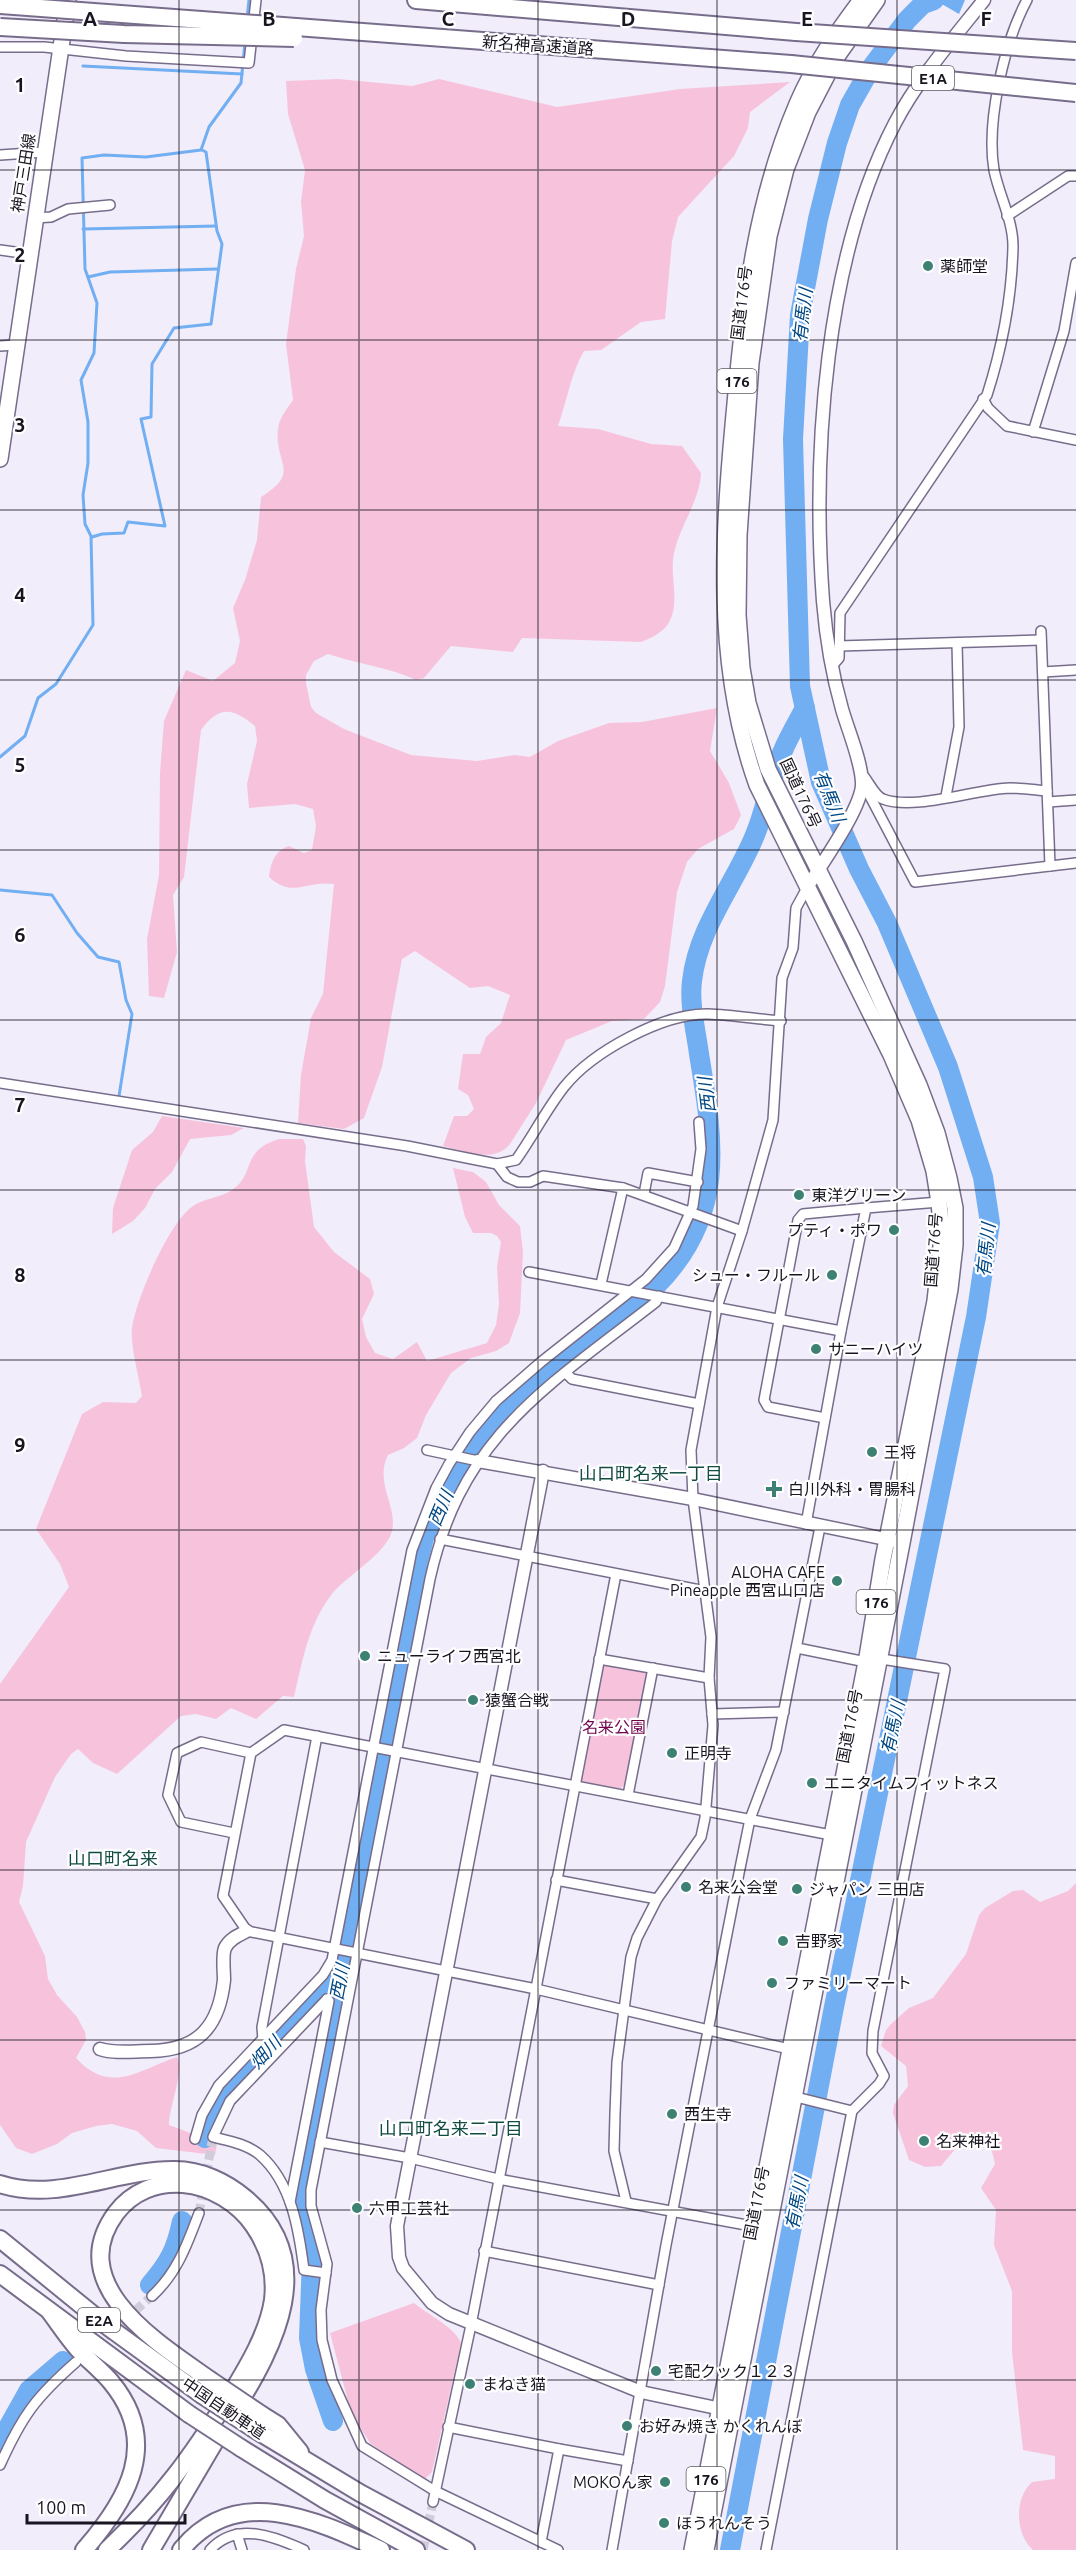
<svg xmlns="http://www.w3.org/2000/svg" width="1076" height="2550" viewBox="0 0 1076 2550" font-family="Ubuntu,'Noto Sans JP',sans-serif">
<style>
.green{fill:#f7c3dc}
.water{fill:#71aef2}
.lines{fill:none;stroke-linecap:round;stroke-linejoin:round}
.stream{stroke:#71aef2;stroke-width:3}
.river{stroke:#71aef2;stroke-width:20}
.minor-tunnel{stroke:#d0ccda;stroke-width:9;stroke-dasharray:9 4.5;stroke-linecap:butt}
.minor-casing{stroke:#776d8b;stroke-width:12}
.tertiary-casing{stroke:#776d8b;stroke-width:15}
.primary-casing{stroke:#776d8b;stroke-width:18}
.trunk-casing{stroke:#776d8b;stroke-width:18}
.motorway-casing{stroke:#776d8b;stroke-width:20}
.minor{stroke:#fff;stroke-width:9}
.tertiary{stroke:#fff;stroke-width:12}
.primary{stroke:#fff;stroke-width:15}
.trunk{stroke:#fff;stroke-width:15}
.motorway{stroke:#fff;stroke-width:16}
.motorway-bridge-casing{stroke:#776d8b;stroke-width:20;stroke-linecap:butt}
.motorway-bridge{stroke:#fff;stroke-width:16}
.grid{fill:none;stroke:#181420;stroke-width:1.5;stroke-opacity:0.55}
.poi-dot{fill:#3d8174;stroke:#fff;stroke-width:2}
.labels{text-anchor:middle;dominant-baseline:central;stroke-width:4.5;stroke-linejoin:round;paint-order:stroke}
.shield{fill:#fff;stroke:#5d5a63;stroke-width:1.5}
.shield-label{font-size:15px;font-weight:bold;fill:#181420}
.street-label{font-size:16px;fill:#181420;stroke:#fff}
.poi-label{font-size:16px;fill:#181420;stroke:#fff;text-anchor:start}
.park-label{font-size:16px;fill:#6e034a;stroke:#fff}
.water-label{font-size:18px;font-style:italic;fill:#004884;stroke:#fff}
.neighbourhood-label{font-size:18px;fill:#124c43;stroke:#fff}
.grid-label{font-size:20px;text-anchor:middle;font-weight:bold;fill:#181420;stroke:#fff;stroke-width:4.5;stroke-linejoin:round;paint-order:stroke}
</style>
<rect width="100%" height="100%" fill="#f1edfb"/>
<g class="green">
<path d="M 338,79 L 412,86 L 439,79 L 557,107 L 680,89 L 790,82 L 750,112 L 748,128 L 734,156 L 678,217 L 672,241 L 665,319 L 641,322 L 601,350 L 584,351 C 571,373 567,401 558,426 L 598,429 L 651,444 L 682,446 L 701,473 C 700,503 676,530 673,560 C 671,581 680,605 668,624 C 662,633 651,638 641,642 L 522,638 L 513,652 L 451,646 L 424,678 L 416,680 C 388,667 358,664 328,654 L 314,661 L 306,675 L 306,683 L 311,707 L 316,713 L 344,729 L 411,755 L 477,761 L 515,755 L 530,757 L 558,741 L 609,723 L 642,722 L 717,708 L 710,751 L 729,783 L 741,815 L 734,829 L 698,849 L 687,862 L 677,892 L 665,986 L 660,1002 L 644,1019 L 612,1021 L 566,1040 L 536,1103 L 510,1144 C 494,1164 465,1151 443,1146 L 454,1116 L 467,1116 L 474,1109 L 468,1095 L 458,1089 L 463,1054 L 480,1054 L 486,1037 L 501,1023 L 510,995 L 488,986 L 470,988 L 415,951 L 402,959 L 382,1067 L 364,1118 L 344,1129 L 298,1123 L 301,1075 L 311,1018 L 323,994 L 334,884 C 304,880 293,899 269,877 C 271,863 274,851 289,846 L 304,853 L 312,850 L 316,826 L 313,809 L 295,804 L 249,808 L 247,784 L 257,741 L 255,726 C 232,707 219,706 201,730 L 184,877 L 173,895 L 177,952 L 164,998 L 149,996 L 147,939 L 159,875 L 160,773 L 164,721 L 186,670 L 213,681 L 235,663 L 240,641 L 233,608 L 245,580 L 257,540 L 261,497 C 302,472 274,464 278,429 C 279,418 287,409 293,400 L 286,344 L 296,269 L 304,236 L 301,202 L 305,170 L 288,114 L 286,81 Z"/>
<polygon points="162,1116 244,1128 231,1135 190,1139 172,1172 155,1189 145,1208 133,1221 112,1234 113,1208 132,1150 153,1132"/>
<path d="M 279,1139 L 303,1139 L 306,1146 L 305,1161 L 314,1227 L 334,1252 L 370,1279 L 374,1294 L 362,1319 L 366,1337 L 375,1353 L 393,1359 L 417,1342 L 427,1361 L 487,1343 L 496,1325 L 499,1304 L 497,1267 L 501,1242 L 497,1236 L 491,1233 L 473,1233 L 465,1217 L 453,1168 L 473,1172 L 486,1182 L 499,1205 L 520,1226 L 523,1252 L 520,1313 L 509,1343 L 496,1351 L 471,1358 L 451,1373 L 426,1415 L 417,1438 L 404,1448 L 388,1455 C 374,1483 398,1506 392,1531 C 386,1555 343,1577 329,1598 C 308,1627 302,1663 294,1697 L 283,1696 L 256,1719 L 231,1708 L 216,1719 L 196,1714 L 181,1716 L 117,1774 L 93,1763 L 78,1749 L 71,1754 L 55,1777 L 26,1842 L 23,1886 L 19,1902 L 45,1956 L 48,1979 L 57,1995 L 77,2017 L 85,2032 L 86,2040 L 76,2058 C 111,2096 140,2069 177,2057 C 185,2071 169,2106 169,2125 L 217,2143 L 215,2155 L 156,2148 L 137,2131 L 112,2124 L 96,2126 L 72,2133 L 57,2144 L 32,2154 L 16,2148 L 0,2125 L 0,1684 L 69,1587 L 60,1564 L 36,1529 L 82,1414 L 103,1402 L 136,1403 L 142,1396 C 139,1377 130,1345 132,1328 C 136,1299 169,1222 193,1206 C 205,1198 220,1198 232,1190 C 256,1174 240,1151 279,1139 Z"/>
<polygon points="608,1664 645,1671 648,1676 627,1782 620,1789 583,1782 580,1777 602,1667"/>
<path d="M 1076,1883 L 1076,2550 L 1033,2550 C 1015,2534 1014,2498 1032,2482 L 1055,2479 L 1055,2456 L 1023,2450 L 1012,2352 L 1012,2291 L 994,2245 L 996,2210 L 981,2188 L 995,2164 C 992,2146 988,2142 970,2138 L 957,2147 L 941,2166 L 925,2167 L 909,2160 L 893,2113 L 894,2105 L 908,2086 L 906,2066 L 881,2046 L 886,2030 L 891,2024 L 909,2008 L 933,1998 L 966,1954 L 979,1915 L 985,1908 L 1013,1891 L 1023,1890 L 1040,1902 L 1068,1891 Z"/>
<path d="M 414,2303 C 428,2315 455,2327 461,2343 L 432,2472 L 425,2479 L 371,2444 L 352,2416 L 330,2333 Z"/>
</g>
<polygon class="water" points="915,0 965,0 959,14 940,3 925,6 895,42 893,31"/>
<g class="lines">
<g class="stream">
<polyline points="247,19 249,0"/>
<polyline points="83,66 242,74"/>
<polyline points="83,229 216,226"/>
<polyline points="88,277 110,272 217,269"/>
<polyline points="92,537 102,534 124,533 128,522 165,526 141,419 151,417 152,364 174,328 211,324 222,244 217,231 206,152 202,150"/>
<polyline points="0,757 25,736 38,698 56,684 93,625 91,536 85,524 83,495 88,463 88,422 81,380 94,353 97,303 85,269 82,158 104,155 146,157 201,150 209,127 241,83 245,43"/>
<polyline points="0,890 52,895 77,933 98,957 119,962 126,1000 132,1014 119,1096"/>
</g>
<g class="river">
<polyline points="205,2138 216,2106 226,2094 286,2027 339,1974"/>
<path d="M 150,2285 C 169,2263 176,2250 182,2221"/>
<path d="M 333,2421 L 315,2369 L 309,2338 L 312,2259 L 299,2197 L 418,1561 L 424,1538 L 455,1471 L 495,1420 L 519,1393 L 655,1287 C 726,1216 714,1144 699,1054 C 696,1031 689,1004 692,981 C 698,927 735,884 755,835 C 766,809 770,779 782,753 C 788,738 797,723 805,708"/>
<polyline points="0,2442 29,2390 63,2361"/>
<polyline points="730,2550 834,2007 976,1317 990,1223 983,1177 948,1067 887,923 859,869 821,782 800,686 793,439 800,315 818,219 837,143 850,105 871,68 907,20 923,4 934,0"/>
</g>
<g class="minor-tunnel">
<polyline points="199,2213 213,2137"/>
<polyline points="95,2346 152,2296"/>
<polyline points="423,2550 433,2502"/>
</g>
<g class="minor-casing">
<g id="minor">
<polyline points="0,47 44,47 126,56 249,63 256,0"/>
<polyline points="0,155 44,152"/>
<polyline points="1007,216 1068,176 1076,176"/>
<polyline points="34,218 51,217 68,209 110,205"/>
<polyline points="0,250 29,254"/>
<polyline points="0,346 15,345"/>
<polyline points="983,399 988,408 1007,426 1076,440"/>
<polyline points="1033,432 1064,331 1076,263"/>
<polyline points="1041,631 1050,866"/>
<polyline points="839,646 1041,640"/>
<path d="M 832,666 L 839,658 L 840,613 L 987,395 C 1002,348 1012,295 1013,246 C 1013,220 999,195 994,170 C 986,122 1004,43 1027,0"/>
<polyline points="1043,672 1076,670"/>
<path d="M 860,772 C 868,779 874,796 883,799 C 914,811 976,789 1010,788 C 1023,788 1035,790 1047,791"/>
<polyline points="863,783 915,882 1076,863"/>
<polyline points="946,796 959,727 957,643"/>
<polyline points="1048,802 1076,800"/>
<path d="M 0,1083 L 407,1146 L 497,1164 L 516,1160 C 533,1136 546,1110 564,1087 C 592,1052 663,1013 708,1014 C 732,1015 757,1019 781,1021"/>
<polyline points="497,1164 507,1177 518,1182 530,1182 543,1176 623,1188 742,1231"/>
<polyline points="644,1194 648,1173 698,1182"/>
<polyline points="529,1272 841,1331"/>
<polyline points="601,1284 623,1188"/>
<polyline points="566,1373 572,1379 699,1404"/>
<polyline points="825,1418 768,1407 764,1400 798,1220 803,1214 866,1208"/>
<polyline points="427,1450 478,1461"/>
<polyline points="806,1524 841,1331 866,1208 939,1202"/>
<polyline points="440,1539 705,1591"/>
<polyline points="797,1648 866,1662"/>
<polyline points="599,1659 709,1678"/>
<polyline points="712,1714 784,1712"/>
<polyline points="628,1795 653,1668"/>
<polyline points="234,1833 181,1822 168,1795 177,1753 201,1742 251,1753"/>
<polyline points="556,1880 657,1899"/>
<polyline points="793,2050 536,1989 247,1931 223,1896 251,1753 284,1730 831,1835"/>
<polyline points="274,2052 263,2040 262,2027 317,1736"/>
<polyline points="796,2097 852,2111"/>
<polyline points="195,2139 202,2115 219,2085 323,1975 332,1960 412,1550 436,1488 449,1464 470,1432 496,1401 541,1362 646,1279 674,1248 693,1206 701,1149 699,1122"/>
<polyline points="320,2142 410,2158 498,2179 757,2227"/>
<polyline points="626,2201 614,2151 615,2114 617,2062 631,1957 637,1938 657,1899 701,1837 705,1818 713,1725 709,1678 711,1637 693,1499 691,1450 717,1307 742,1231 773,1120 782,978 793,948 796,908 808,886"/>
<polyline points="290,2202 329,2001 327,1999"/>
<polyline points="484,2251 659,2285"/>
<path d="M 326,2273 L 304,2270 C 299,2231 292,2183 260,2155 C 247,2144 229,2141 213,2137 L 230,2101 L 327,1999"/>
<path d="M 152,2296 C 177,2273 187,2245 199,2213"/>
<polyline points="448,2427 559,2449 541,2542"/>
<polyline points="559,2449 628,2461"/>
<path d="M 0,2465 C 22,2416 36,2397 76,2362"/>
<polyline points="433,2502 471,2325 616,1574"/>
<polyline points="237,2534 242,2550"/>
<path d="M 210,2550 C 236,2521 274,2536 304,2550"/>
<path d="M 558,2550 L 435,2491 L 362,2446 L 332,2380 L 322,2340 L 321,2310 L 327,2264 L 311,2206 L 311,2190 L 430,1579 C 462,1435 547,1387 656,1302 L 659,1296"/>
<polyline points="612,2550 666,2245 737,1883 750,1819 776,1750 820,1527"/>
<polyline points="766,2550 852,2111 879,2084 884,2076 872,2053 873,2031 945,1669 875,1658"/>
</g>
</g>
<g class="tertiary-casing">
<g id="tertiary">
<path d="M 808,886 C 821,865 864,805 862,782 C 861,760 848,730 842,709 C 832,674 826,637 823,601 C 812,452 825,257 895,123 C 918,79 953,39 984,0"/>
<polyline points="478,1461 693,1499 895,1541"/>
<polyline points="543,1471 397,2226 399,2257 403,2268 432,2303 449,2314 641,2392 726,2410"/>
<path d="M 100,2049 C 115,2054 134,2051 151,2051 C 198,2050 219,2027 224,1980 C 224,1970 222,1955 225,1948 C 229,1939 239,1935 247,1931"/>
</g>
</g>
<g class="primary-casing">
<polyline id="primary" points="0,459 68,0"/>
</g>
<g class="trunk-casing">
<g id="trunk">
<path d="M 692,2550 L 867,1657 L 883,1559 L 935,1301 L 942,1237 L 939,1202 L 934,1171 L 919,1120 L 891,1055 L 757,785 C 713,663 723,531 735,404 C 744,301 756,200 797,104 C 813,66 837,32 861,0"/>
<polyline points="706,2550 902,1543 950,1289 955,1245 955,1208 949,1178 937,1133 919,1085 854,941 768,769 748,703 742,668 738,615 739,535 751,363 769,236 786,169 808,112 836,58 877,0"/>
</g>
</g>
<g class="motorway-casing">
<g id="motorway">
<polyline points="416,0 796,32"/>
<polyline points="296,27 791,64"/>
<path d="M 0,2184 C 59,2203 116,2169 175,2170 C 201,2170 226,2182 245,2198 C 320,2260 275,2346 234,2411"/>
<polyline points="0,2239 107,2326 202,2395"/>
<polyline points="0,2274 189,2414"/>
<path d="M 50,2312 C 59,2324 68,2338 78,2349 C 88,2360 101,2370 111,2382 C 161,2442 128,2500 84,2550"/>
<polyline points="262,2415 278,2425 300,2452"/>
<polyline points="254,2429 360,2493 466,2550"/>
<polyline points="241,2448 325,2500 416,2550"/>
<path d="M 107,2550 C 161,2499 191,2457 231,2394 C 248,2366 268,2333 273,2300 C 276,2274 269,2248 254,2226 C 239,2204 211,2186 183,2184 C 156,2182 132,2192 116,2213 C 62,2286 161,2345 210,2380"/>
<polyline points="151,2550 217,2438"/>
<path d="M 181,2550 C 236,2482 316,2520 381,2550"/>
</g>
</g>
<use href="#minor" class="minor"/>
<use href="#tertiary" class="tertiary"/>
<use href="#primary" class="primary"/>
<use href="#trunk" class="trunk"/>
<use href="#motorway" class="motorway"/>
<g class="motorway-bridge-casing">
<g id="motorway-bridge">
<polyline points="0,5 296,27"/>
<polyline points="0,27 124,34 294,38"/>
<polyline points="796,32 1076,51"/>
<polyline points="791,64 1076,93"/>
<polyline points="210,2380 262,2415"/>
<polyline points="202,2395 254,2429"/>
<polyline points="189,2414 241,2448"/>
</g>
</g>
<use href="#motorway-bridge" class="motorway-bridge"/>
</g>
<path class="grid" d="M 179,0 L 179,2550M 359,0 L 359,2550M 538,0 L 538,2550M 717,0 L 717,2550M 897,0 L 897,2550M 0,170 L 1076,170M 0,340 L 1076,340M 0,510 L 1076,510M 0,680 L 1076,680M 0,850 L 1076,850M 0,1020 L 1076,1020M 0,1190 L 1076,1190M 0,1360 L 1076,1360M 0,1530 L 1076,1530M 0,1700 L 1076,1700M 0,1870 L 1076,1870M 0,2040 L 1076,2040M 0,2210 L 1076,2210M 0,2380 L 1076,2380"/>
<g class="poi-dot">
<circle cx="928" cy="266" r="6"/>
<circle cx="799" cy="1195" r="6"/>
<circle cx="894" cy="1230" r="6"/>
<circle cx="832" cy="1275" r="6"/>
<circle cx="816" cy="1349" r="6"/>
<circle cx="872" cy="1452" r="6"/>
<path d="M771 1480h6v6h6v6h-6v6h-6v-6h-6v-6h6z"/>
<circle cx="837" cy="1581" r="6"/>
<circle cx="365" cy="1656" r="6"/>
<circle cx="473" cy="1700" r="6"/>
<circle cx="672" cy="1753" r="6"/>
<circle cx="812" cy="1783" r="6"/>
<circle cx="686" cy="1887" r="6"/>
<circle cx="797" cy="1889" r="6"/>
<circle cx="783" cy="1941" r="6"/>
<circle cx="772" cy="1983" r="6"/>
<circle cx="672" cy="2114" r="6"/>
<circle cx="924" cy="2141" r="6"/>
<circle cx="357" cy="2208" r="6"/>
<circle cx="656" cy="2371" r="6"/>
<circle cx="470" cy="2384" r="6"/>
<circle cx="627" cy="2426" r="6"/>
<circle cx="665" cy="2482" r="6"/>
<circle cx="664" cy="2523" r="6"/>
</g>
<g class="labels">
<g class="shield">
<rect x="912" y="66" width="42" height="24" rx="4.5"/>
<rect x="717.5" y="369" width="39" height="24" rx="4.5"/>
<rect x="856.5" y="1590" width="39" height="24" rx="4.5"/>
<rect x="78" y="2308" width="42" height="24" rx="4.5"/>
<rect x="686.5" y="2467" width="39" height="24" rx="4.5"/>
</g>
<g class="shield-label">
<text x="933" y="78">E1A</text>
<text x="737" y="381">176</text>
<text x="876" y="1602">176</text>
<text x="99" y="2320">E2A</text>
<text x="706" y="2479">176</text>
</g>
<g class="street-label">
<text transform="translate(538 45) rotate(4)">新名神高速道路</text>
<text transform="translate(23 173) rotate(-81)">神戸三田線</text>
<text transform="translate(741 303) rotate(-83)">国道176号</text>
<text transform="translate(801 793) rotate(65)">国道176号</text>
<text transform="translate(933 1250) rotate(-86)">国道176号</text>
<text transform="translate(849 1726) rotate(-79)">国道176号</text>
<text transform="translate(756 2203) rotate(-79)">国道176号</text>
<text transform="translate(224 2408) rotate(34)">中国自動車道</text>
</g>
<g class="poi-label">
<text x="940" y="266">薬師堂</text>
<text x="811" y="1195">東洋グリーン</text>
<text x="882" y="1230" text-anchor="end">プティ・ポワ</text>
<text x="820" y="1275" text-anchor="end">シュー・フルール</text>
<text x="828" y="1349">サニーハイツ</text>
<text x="884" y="1452">王将</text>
<text x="788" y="1489">白川外科・胃腸科</text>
<text x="825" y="1572" text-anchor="end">ALOHA CAFE<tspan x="825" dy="18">Pineapple 西宮山口店</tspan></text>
<text x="377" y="1656">ニューライフ西宮北</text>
<text x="485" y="1700">猿蟹合戦</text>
<text x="684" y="1753">正明寺</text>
<text x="824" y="1783">エニタイムフィットネス</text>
<text x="698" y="1887">名来公会堂</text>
<text x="809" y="1889">ジャパン 三田店</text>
<text x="795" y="1941">吉野家</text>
<text x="784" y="1983">ファミリーマート</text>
<text x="684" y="2114">西生寺</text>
<text x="936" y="2141">名来神社</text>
<text x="369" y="2208">六甲工芸社</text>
<text x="668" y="2371">宅配クック１２３</text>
<text x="482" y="2384">まねき猫</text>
<text x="639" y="2426">お好み焼き かくれんぼ</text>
<text x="653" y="2482" text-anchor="end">MOKOん家</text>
<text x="676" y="2523">ほうれんそう</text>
</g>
<g class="park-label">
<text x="614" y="1727">名来公園</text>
</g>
<g class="water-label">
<text transform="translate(802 315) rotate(-83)">有馬川</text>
<text transform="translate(830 796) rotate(68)">有馬川</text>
<text transform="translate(706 1095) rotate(-97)">西川</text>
<text transform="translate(985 1250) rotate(-84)">有馬川</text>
<text transform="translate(440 1508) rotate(-67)">西川</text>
<text transform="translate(892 1727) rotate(-78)">有馬川</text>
<text transform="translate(339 1982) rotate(-79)">西川</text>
<text transform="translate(265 2052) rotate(-47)">畑川</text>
<text transform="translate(796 2203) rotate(-79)">有馬川</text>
</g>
<g class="neighbourhood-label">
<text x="651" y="1473">山口町名来一丁目</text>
<text x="113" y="1858">山口町名来</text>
<text x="451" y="2128">山口町名来二丁目</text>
</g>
</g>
<g class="grid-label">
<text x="90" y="26">A</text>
<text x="269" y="26">B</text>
<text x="448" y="26">C</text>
<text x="628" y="26">D</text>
<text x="807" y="26">E</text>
<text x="986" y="26">F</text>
<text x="20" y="92">1</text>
<text x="20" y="262">2</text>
<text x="20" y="432">3</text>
<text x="20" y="602">4</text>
<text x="20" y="772">5</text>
<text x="20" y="942">6</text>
<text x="20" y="1112">7</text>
<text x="20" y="1282">8</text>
<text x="20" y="1452">9</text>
</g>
<path d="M27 2514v9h158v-9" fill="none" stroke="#181420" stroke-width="3"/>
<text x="36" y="2514" font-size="18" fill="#181420" stroke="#ffffff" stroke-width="4.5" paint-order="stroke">100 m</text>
</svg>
